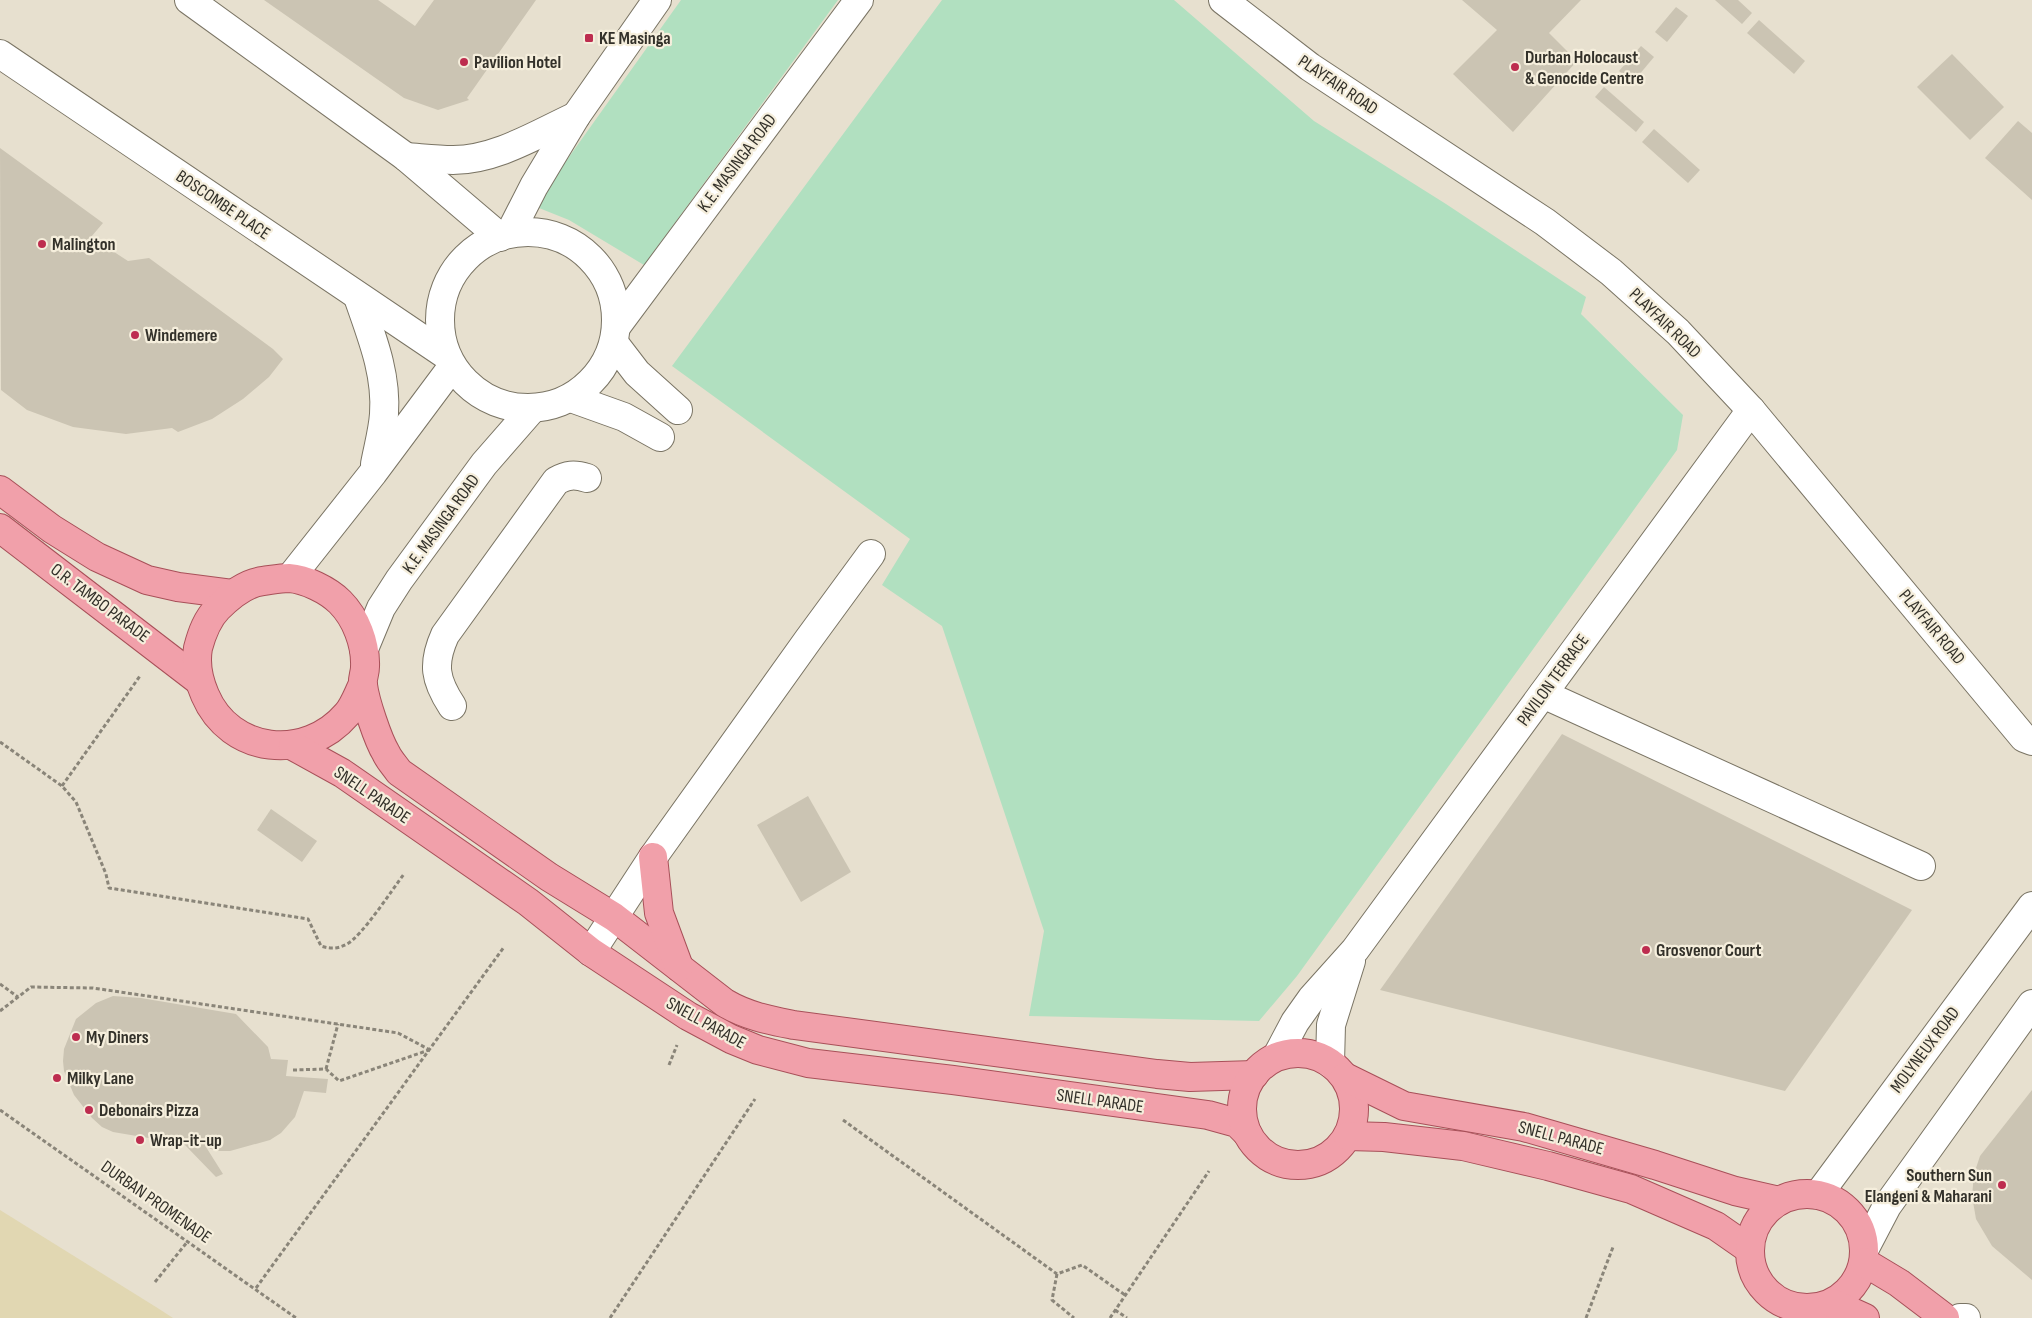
<svg xmlns="http://www.w3.org/2000/svg" width="2032" height="1318" viewBox="0 0 2032 1318" font-family="'Sofia Sans Condensed',sans-serif">
<style>
.green{fill:#b1e0c0}
.sand{fill:#e1d7b2}
.building{fill:#cbc4b3}
.lines{fill:none;stroke-linecap:round;stroke-linejoin:round}
.minor-casing{stroke:#7a7464;stroke-width:30}
.major-casing{stroke:#a85059;stroke-width:30}
.path{stroke:#8a8579;stroke-width:3;stroke-dasharray:4 2.5;stroke-linecap:butt}
.minor{stroke:#fff;stroke-width:28}
.major{stroke:#f1a0aa;stroke-width:28}
.poi-dot{fill:#bd2d4f;stroke:#f5eedc;stroke-width:2}
.labels{text-anchor:middle;dominant-baseline:central;stroke-width:4.5;stroke-linejoin:round;paint-order:stroke}
.poi-label{font-size:18px;font-weight:bold;fill:#33312a;stroke:#f5eedc;text-anchor:start}
.street-label{font-size:18px;fill:#33312a;stroke:#f5eedc}
</style>
<rect width="100%" height="100%" fill="#e7e0cf"/>
<g class="green">
<polygon points="681,0 838,0 644,265 569,220 534,206"/>
<polygon points="942,0 1174,0 1314,121 1446,204 1586,297 1581,314 1683,415 1677,450 1297,976 1259,1021 1029,1016 1044,931 942,626 882,585 910,539 672,366"/>
</g>
<polygon class="sand" points="0,1210 156,1307 173,1318 0,1318"/>
<g class="building">
<polygon points="264,0 378,0 415,26 434,0 536,0 467,98 469,100 438,110 404,98"/>
<polygon points="1462,0 1581,0 1549,33 1577,61 1513,132 1453,74 1497,30"/>
<polygon points="1715,0 1738,0 1752,13 1742,24"/>
<polygon points="1676,7 1688,16 1667,42 1655,32"/>
<polygon points="1759,20 1805,61 1794,74 1747,33"/>
<polygon points="1641,46 1654,57 1633,82 1619,71"/>
<polygon points="1952,54 2004,107 1970,140 1917,87"/>
<polygon points="1604,87 1644,122 1636,132 1595,97"/>
<polygon points="2018,121 2032,133 2032,200 1985,158"/>
<polygon points="1654,129 1700,170 1688,183 1642,142"/>
<polygon points="0,148 103,223 91,237 128,261 149,258 273,349 283,359 269,377 243,399 212,419 178,432 172,428 126,434 73,427 27,410 1,390"/>
<polygon points="1562,734 1912,910 1785,1091 1380,990"/>
<polygon points="808,796 851,872 801,902 757,825"/>
<polygon points="271,809 317,841 302,862 257,830"/>
<polygon points="113,996 141,998 236,1014 268,1047 271,1059 288,1060 286,1076 328,1079 326,1093 304,1091 295,1117 281,1133 270,1140 230,1151 216,1151 206,1147 223,1174 216,1177 184,1144 113,1132 102,1127 92,1118 74,1095 64,1071 63,1061 64,1049 76,1019 96,1003"/>
<polygon points="2032,1090 2032,1280 1992,1246 1976,1219 1972,1196 1974,1174 1980,1156"/>
</g>
<g class="lines">
<g class="minor-casing">
<g id="minor">
<polyline points="189,0 406,157 500,237"/>
<polyline points="1223,0 1310,67 1545,222 1611,272 1678,332 1751,410 2024,738 2032,741"/>
<polyline points="0,54 446,355"/>
<path d="M 406,157 C 421,158 437,160 453,160 C 496,160 537,134 576,116"/>
<circle cx="528" cy="320" r="88"/>
<polyline points="510,233 534,186 576,116 657,0"/>
<path d="M 358,297 C 371,335 387,373 384,414 C 383,430 378,448 375,464"/>
<polyline points="616,327 859,0"/>
<polyline points="614,343 637,373 678,410"/>
<polyline points="571,398 624,417 660,437"/>
<polyline points="290,578 373,473 452,367"/>
<polyline points="364,649 381,608 399,580 484,464 532,409"/>
<polyline points="1543,694 1921,866"/>
<path d="M 452,706 C 435,680 432,664 445,635 L 556,481 C 567,475 574,474 587,478"/>
<polyline points="591,952 653,857 808,640 871,554"/>
<polyline points="1277,1056 1295,1022 1312,998 1355,950 1751,410"/>
<polyline points="1330,1063 1331,1025 1351,961"/>
<polyline points="1818,1195 2032,906"/>
<polyline points="1864,1250 1887,1206 2032,1004"/>
<polyline points="1960,1318 1966,1318"/>
</g>
</g>
<g class="major-casing">
<g id="major">
<polyline points="0,490 52,529 97,557 147,580 178,587 232,594"/>
<polyline points="0,528 198,680"/>
<path d="M 363,684 C 358,694 354,706 347,714 C 306,762 230,754 205,695 C 198,679 195,665 198,648 C 202,633 207,619 218,608 C 230,596 245,583 263,581 C 271,580 280,578 289,578 C 305,579 328,590 340,602 C 356,618 366,644 365,667 C 365,673 362,679 363,685 C 365,701 378,740 386,753 C 389,760 395,766 399,772 L 549,877 L 614,917 L 725,1003 C 747,1016 769,1020 794,1025 L 1157,1074 L 1190,1077 L 1254,1075"/>
<polyline points="293,746 342,773 528,902 591,952 688,1016 731,1039 758,1050 808,1063 953,1080 1208,1115 1237,1123 1247,1133"/>
<polyline points="653,857 659,913 679,967"/>
<circle cx="1298" cy="1109" r="56"/>
<polyline points="1345,1077 1404,1106 1524,1127 1655,1165 1735,1191 1779,1201"/>
<polyline points="1348,1136 1384,1137 1463,1146 1548,1166 1631,1189 1716,1226 1749,1249"/>
<circle cx="1807" cy="1251" r="57"/>
<polyline points="1864,1262 1899,1283 1945,1318"/>
<polyline points="1832,1303 1865,1318"/>
</g>
</g>
<g class="path">
<path d="M 0,742 L 62,786 L 76,802 L 106,874 L 109,888 L 308,919 L 321,946 C 330,949 338,949 347,944 C 362,936 392,890 404,874"/>
<polyline points="62,786 140,676"/>
<polyline points="0,984 18,997"/>
<polyline points="0,1011 31,987 93,988 398,1033 430,1050"/>
<polyline points="669,1065 677,1045"/>
<polyline points="326,1069 338,1024"/>
<polyline points="293,1070 326,1069 339,1081 429,1050"/>
<polyline points="0,1110 296,1318"/>
<polyline points="843,1120 1057,1274 1082,1265 1125,1295"/>
<polyline points="1057,1274 1052,1300 1074,1318"/>
<polyline points="155,1282 188,1241"/>
<polyline points="256,1288 504,947"/>
<polyline points="1115,1310 1127,1318"/>
<polyline points="610,1318 755,1099"/>
<polyline points="1110,1318 1209,1171"/>
<polyline points="1586,1318 1613,1247"/>
</g>
<use href="#minor" class="minor"/>
<use href="#major" class="major"/>
</g>
<g class="poi-dot">
<rect x="584" y="33" width="10" height="10" rx="2.5"/>
<circle cx="464" cy="62" r="5"/>
<circle cx="1515" cy="67" r="5"/>
<circle cx="42" cy="244" r="5"/>
<circle cx="135" cy="335" r="5"/>
<circle cx="1646" cy="950" r="5"/>
<circle cx="76" cy="1037" r="5"/>
<circle cx="57" cy="1078" r="5"/>
<circle cx="89" cy="1110" r="5"/>
<circle cx="140" cy="1140" r="5"/>
<circle cx="2002" cy="1185" r="5"/>
</g>
<g class="labels">
<g class="poi-label">
<text x="599" y="38">KE Masinga</text>
<text x="1525" y="57">Durban Holocaust<tspan x="1525" dy="21">&amp; Genocide Centre</tspan></text>
<text x="474" y="62">Pavilion Hotel</text>
<text x="52" y="244">Malington</text>
<text x="145" y="335">Windemere</text>
<text x="1656" y="950">Grosvenor Court</text>
<text x="86" y="1037">My Diners</text>
<text x="67" y="1078">Milky Lane</text>
<text x="99" y="1110">Debonairs Pizza</text>
<text x="150" y="1140">Wrap-it-up</text>
<text x="1992" y="1175" text-anchor="end">Southern Sun<tspan x="1992" dy="21">Elangeni &amp; Maharani</tspan></text>
</g>
<g class="street-label">
<text transform="translate(1338 85) rotate(34)">PLAYFAIR ROAD</text>
<text transform="translate(737 163) rotate(-53)">K.E. MASINGA ROAD</text>
<text transform="translate(223 205) rotate(34)">BOSCOMBE PLACE</text>
<text transform="translate(1665 323) rotate(44)">PLAYFAIR ROAD</text>
<text transform="translate(441 524) rotate(-54)">K.E. MASINGA ROAD</text>
<text transform="translate(100 603) rotate(37)">O.R. TAMBO PARADE</text>
<text transform="translate(1932 627) rotate(50)">PLAYFAIR ROAD</text>
<text transform="translate(1553 680) rotate(-54)">PAVILON TERRACE</text>
<text transform="translate(372 795) rotate(34)">SNELL PARADE</text>
<text transform="translate(706 1023) rotate(29)">SNELL PARADE</text>
<text transform="translate(1925 1050) rotate(-53)">MOLYNEUX ROAD</text>
<text transform="translate(1100 1101) rotate(8)">SNELL PARADE</text>
<text transform="translate(1561 1138) rotate(15)">SNELL PARADE</text>
<text transform="translate(156 1202) rotate(35)">DURBAN PROMENADE</text>
</g>
</g>
</svg>
